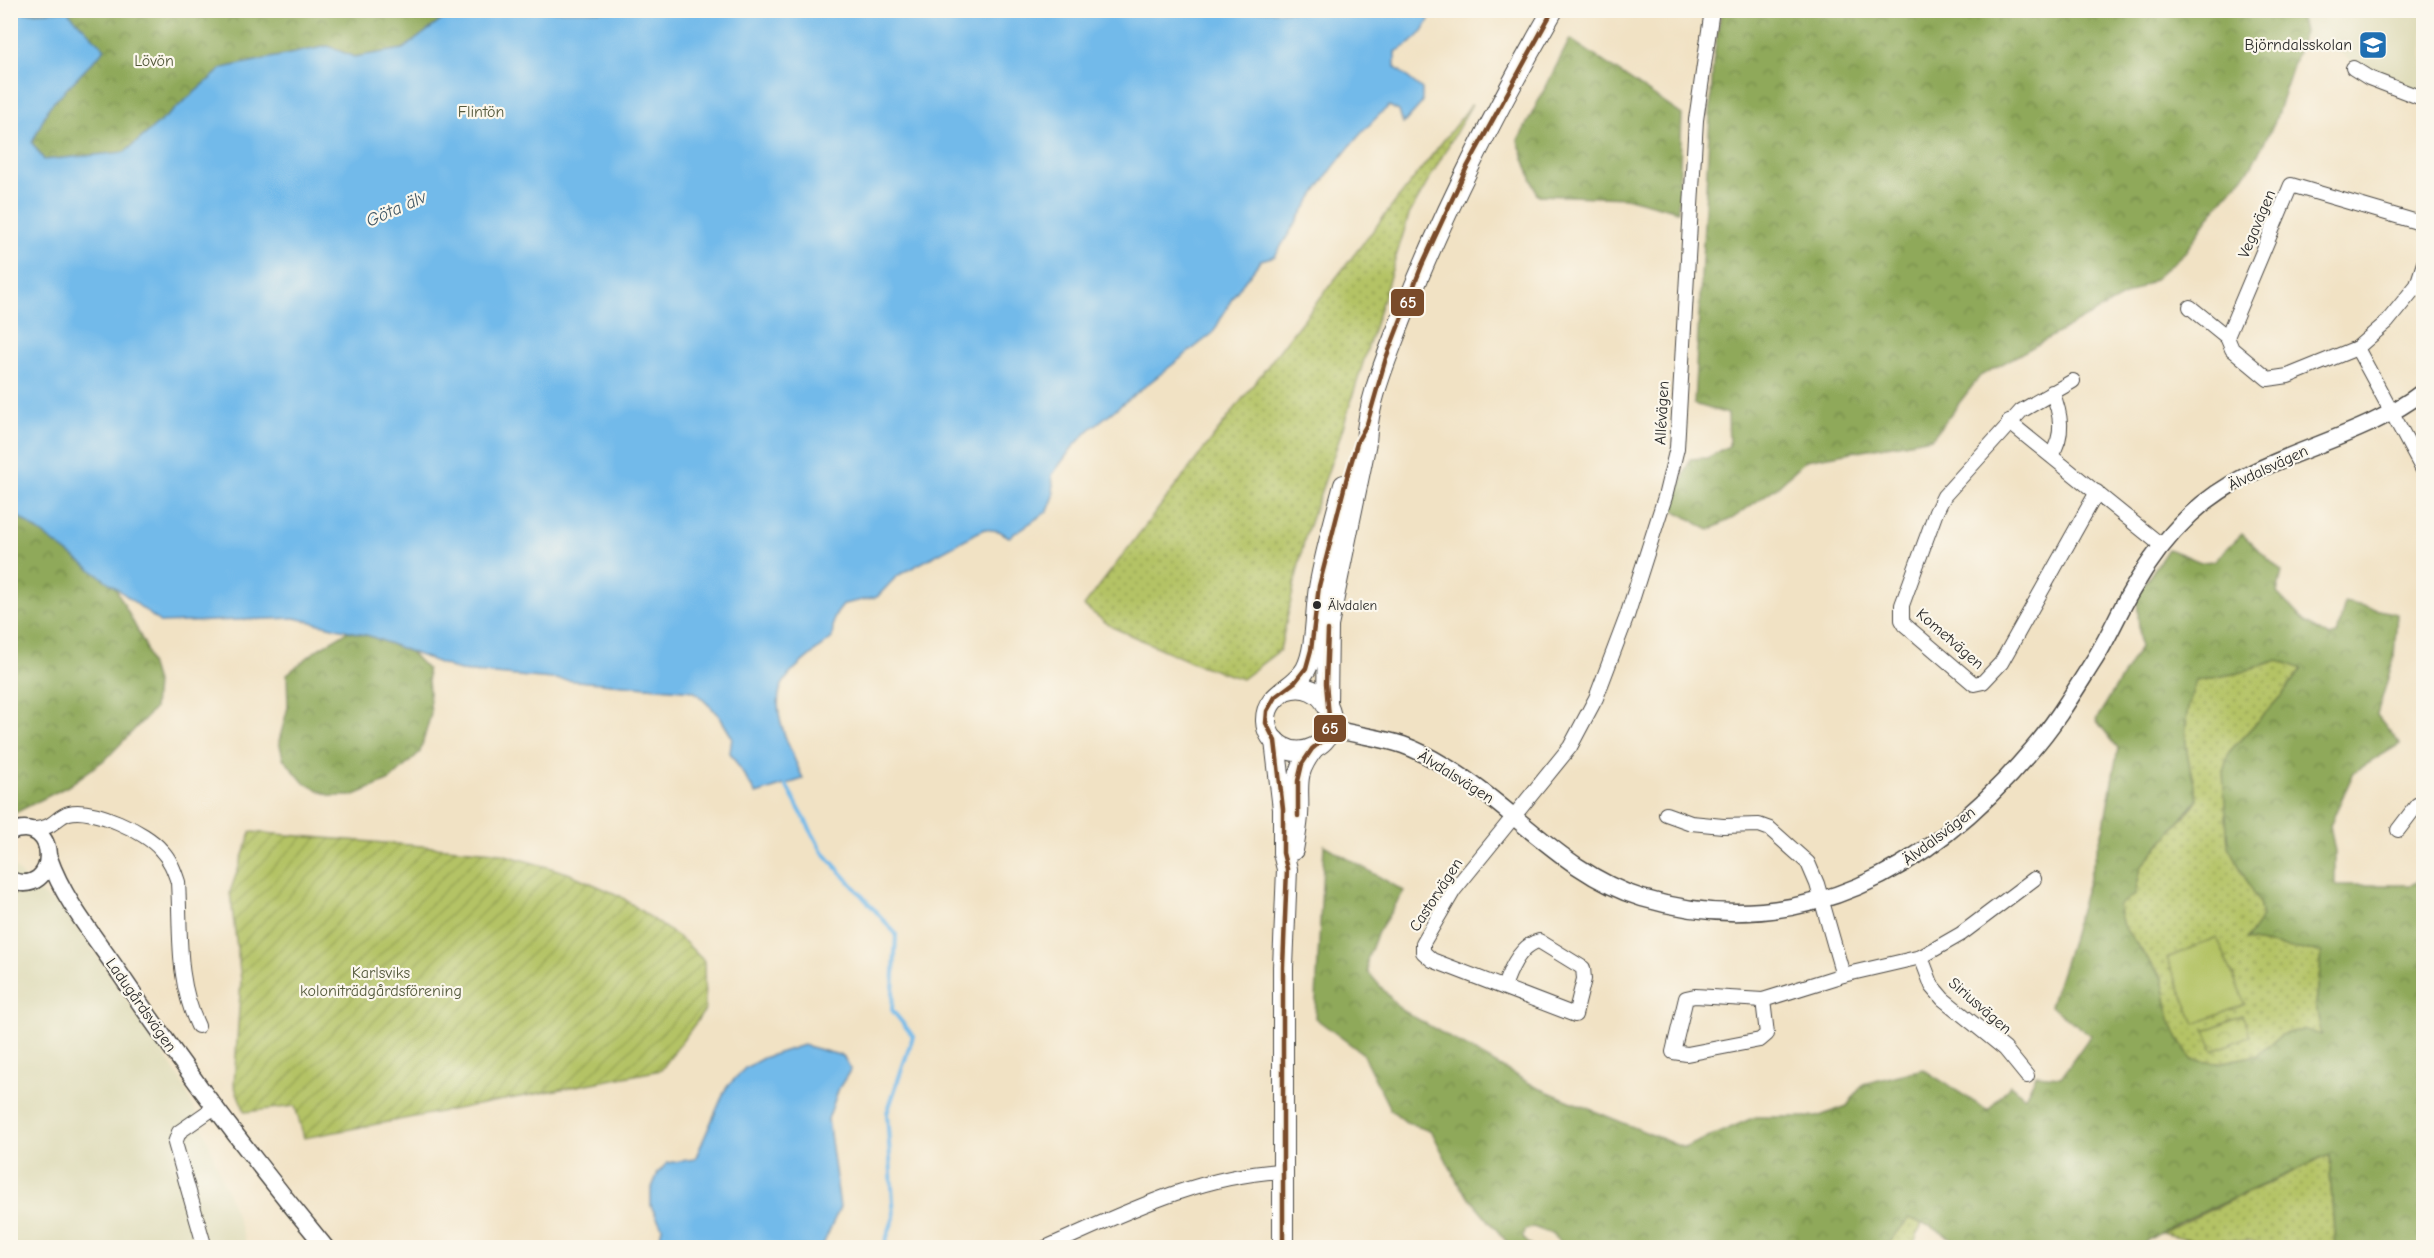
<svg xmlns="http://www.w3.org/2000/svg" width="2434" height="1258" viewBox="0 0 2434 1258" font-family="'Comic Neue',sans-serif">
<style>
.built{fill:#e0ddbb}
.grass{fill:url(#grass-dots);stroke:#707748;stroke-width:1.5}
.forest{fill:url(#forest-crowns);stroke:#5d6a42;stroke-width:1.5;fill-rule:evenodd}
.park{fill:url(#park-crowns);stroke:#707748;stroke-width:1.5}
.garden{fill:url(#garden-furrows);stroke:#707748;stroke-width:1.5}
.pitch{fill:#b4c365;stroke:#707748;stroke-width:1.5}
.water{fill:#72baea;stroke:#4e728a;stroke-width:1.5}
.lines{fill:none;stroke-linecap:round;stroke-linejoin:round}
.stream{stroke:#72baea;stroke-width:4}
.minor-casing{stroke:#494642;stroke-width:16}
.tertiary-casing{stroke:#494642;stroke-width:19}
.secondary-casing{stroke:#494642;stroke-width:22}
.minor{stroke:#fff;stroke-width:14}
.tertiary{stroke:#fff;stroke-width:16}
.secondary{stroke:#fff;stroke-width:20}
.bus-1-casing{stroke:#fbf7ec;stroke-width:9}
.bus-1{stroke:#7a4b2a;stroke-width:4.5}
.bus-dot{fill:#2b2b2b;stroke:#fbf7ec;stroke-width:2}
.labels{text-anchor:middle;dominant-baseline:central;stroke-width:4.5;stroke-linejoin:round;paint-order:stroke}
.bus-label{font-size:14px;fill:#2b2b2b;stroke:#fbf7ec;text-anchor:start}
.poi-label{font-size:16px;fill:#2b2b2b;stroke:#fbf7ec;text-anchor:end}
.park-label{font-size:16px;fill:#54593c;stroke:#fbf7ec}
.street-label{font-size:16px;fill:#2b2b2b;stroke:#fbf7ec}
.water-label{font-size:18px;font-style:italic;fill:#405664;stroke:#fbf7ec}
.line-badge{stroke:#fbf7ec;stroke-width:2}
.badge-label{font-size:16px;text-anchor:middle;font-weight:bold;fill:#fff}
</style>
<defs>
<pattern id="grass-dots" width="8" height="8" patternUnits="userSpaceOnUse" patternTransform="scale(1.5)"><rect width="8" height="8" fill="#b4c365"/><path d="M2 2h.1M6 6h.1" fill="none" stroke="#939f53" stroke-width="1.8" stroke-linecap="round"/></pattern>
<pattern id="forest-crowns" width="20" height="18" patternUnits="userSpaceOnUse" patternTransform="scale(1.5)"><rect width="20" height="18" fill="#8fa95a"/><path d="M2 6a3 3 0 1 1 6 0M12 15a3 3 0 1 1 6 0" fill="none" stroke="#758a4b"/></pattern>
<pattern id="park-crowns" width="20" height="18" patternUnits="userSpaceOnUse" patternTransform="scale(1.5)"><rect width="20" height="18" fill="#b4c365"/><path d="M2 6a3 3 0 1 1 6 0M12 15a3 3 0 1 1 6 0" fill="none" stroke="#939f53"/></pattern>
<pattern id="garden-furrows" width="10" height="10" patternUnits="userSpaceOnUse" patternTransform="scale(1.5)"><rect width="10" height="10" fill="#b4c365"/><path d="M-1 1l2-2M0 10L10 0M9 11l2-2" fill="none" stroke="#939f53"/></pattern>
</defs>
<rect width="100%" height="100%" fill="#fbf7ec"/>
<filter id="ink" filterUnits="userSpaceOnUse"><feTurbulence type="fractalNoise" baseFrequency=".0167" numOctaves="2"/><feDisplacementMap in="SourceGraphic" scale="12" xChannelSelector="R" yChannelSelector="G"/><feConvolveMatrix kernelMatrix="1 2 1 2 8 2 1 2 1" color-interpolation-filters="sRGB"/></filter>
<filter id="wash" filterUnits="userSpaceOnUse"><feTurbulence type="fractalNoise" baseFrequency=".008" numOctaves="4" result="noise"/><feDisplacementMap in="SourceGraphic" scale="24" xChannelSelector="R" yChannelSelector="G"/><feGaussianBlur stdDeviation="1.35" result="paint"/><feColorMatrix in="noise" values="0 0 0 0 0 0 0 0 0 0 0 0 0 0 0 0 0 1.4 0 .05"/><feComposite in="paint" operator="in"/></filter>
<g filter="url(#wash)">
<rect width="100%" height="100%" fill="#f1e2c4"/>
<g class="built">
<polygon points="2299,11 2423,11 2423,94 2364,70 2342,54 2302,37 2304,32"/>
<polygon points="10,862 31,886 59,906 76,925 181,1080 205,1133 248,1247 11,1247"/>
</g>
<g class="grass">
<polygon points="1472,104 1409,215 1339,440 1305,537 1280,650 1242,679 1196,664 1112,627 1084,606 1292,334"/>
<path d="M 2278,660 L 2302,669 L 2282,695 L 2229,752 L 2228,846 L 2259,902 L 2262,918 L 2246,940 L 2322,953 L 2316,1005 L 2321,1036 L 2281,1035 L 2258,1055 L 2218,1064 L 2192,1060 L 2179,1040 L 2170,1019 L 2162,978 L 2123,926 L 2117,906 L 2135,894 L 2141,867 L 2198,800 C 2186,754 2178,727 2196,681 L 2238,673 Z"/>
<polygon points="2329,1155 2335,1247 2270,1247 2250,1241 2193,1240 2161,1233"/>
<polygon points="1908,1219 1922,1224 1912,1247 1886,1248"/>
</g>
<g class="forest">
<polygon points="24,11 454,11 403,49 354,57 328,46 223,68 125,152 44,160 32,143 49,107 105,49 24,13"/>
<polygon points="1721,11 2299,10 2304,32 2274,124 2251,167 2214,210 2185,252 2152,281 1980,376 1932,438 1806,460 1777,487 1733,518 1709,530 1672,509 1690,459 1707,458 1729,446 1728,414 1694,404 1713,63"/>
<polygon points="1570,39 1682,115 1678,211 1629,198 1537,195 1518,141"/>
<polygon points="11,511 115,587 144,643 156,682 154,709 107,758 68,786 11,815"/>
<path d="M 2242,534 L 2282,572 L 2277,593 L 2306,623 L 2329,637 L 2337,635 L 2345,602 L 2397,614 L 2394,657 L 2377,715 L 2400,744 L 2354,772 L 2330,825 L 2335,852 L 2335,885 L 2411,885 L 2423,879 L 2423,1247 L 2335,1247 L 2329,1155 L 2176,1224 L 2146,1241 L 2143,1247 L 1967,1247 L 1930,1226 L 1908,1219 L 1886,1247 L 1564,1247 L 1552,1234 L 1533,1227 L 1524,1230 L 1523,1238 L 1532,1247 L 1511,1247 L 1459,1185 L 1432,1132 L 1406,1122 L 1390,1109 L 1362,1053 L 1315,1018 L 1324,845 L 1404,891 L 1378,932 L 1367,960 L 1368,972 L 1400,1009 L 1536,1087 L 1684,1148 L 1755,1117 L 1817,1117 L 1847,1106 L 1863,1084 L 1923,1069 L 1988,1111 L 2010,1085 L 2025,1097 L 2036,1075 L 2061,1077 L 2091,1035 L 2050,1006 L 2068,951 L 2104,826 L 2118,748 L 2096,720 L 2140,647 L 2137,595 L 2168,549 L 2201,562 L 2214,561 ZM 2278,660 L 2302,669 L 2282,695 L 2229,752 L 2223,772 L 2228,846 L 2259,902 L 2262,917 L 2246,940 L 2322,953 L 2316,1005 L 2321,1035 L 2303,1029 L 2281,1035 L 2258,1055 L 2218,1063 L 2192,1060 L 2179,1040 L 2170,1019 L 2162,978 L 2123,926 L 2118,906 L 2135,894 L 2141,867 L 2198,799 C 2186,754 2178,727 2196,681 L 2238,673 Z"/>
<polygon points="348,631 370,636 410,652 427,669 431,714 420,752 390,780 352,796 331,796 304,783 283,758 279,741 288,707 287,674 318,649"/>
</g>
<polygon class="park" points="2242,1015 2251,1035 2214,1051 2205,1031"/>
<polygon class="garden" points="251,832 495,852 568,873 620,896 685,942 704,961 705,1010 661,1070 304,1138 295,1106 245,1112 234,1085 241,980 230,892"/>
<polygon class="pitch" points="2217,937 2245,1004 2195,1024 2167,958"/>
<g class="water">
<path d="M 11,10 L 24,11 L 24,13 L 67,11 L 105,49 L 49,107 L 32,143 L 44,160 L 125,152 L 223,68 L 328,46 L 354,57 L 403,49 L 454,11 L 1431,11 C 1428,31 1413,44 1395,52 L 1395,67 L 1422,89 L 1422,103 L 1403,124 L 1399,111 L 1389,106 C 1342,147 1307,204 1275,256 L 1261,260 L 1234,295 L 1213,333 L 1089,430 L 1072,448 L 1052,475 L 1054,496 L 1048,511 L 1009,537 L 999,531 L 984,529 L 897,576 L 877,597 L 844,604 L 834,617 L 832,638 C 817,651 786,671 780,690 C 772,719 793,753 803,779 L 756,794 L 730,753 L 732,737 L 718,714 L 694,691 L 460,671 L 370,636 L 295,618 L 161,623 L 115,587 L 11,511 Z"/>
<polygon points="803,1045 843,1056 851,1069 839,1088 828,1119 840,1207 822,1247 658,1247 662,1227 651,1206 651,1190 658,1173 667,1163 695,1159 726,1088 745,1068 763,1058"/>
</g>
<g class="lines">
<polyline class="stream" points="786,785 822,851 896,934 892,1010 913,1036 887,1113 894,1217 883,1248"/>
</g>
</g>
<g filter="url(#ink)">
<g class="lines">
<g class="minor-casing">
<g id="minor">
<polyline points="2353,68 2369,78 2424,99"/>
<polyline points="2424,224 2291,185 2227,337 2232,349 2268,379 2288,376 2357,348 2387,322 2417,285 2424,263"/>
<polyline points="2190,307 2227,337"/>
<polyline points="2357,348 2424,472"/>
<polyline points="2073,381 2021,411 1944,496 1936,512 1902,605 1902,620 1905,625 1974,684 1983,682 2001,663 2097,492"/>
<polyline points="2009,422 2161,545"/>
<path d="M 2051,455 C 2065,435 2061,414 2052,392"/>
<polyline points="1666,814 1691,823 1723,826 1759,825 1770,829 1808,863 1817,884 1843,975"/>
<path d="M 28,830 C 34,829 44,829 50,825 C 57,821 61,815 69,813 C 92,807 147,832 161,850 C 170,859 174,870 178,882 C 181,932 176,980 198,1026"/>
<polyline points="2398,830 2417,805 2424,801"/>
<polyline points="1921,957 1932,986 1943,999 2005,1049 2027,1076"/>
<path d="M 1504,987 C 1510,969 1521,945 1539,941 L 1583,968 L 1584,979 L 1575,1015 L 1432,960 L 1423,952 L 1423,943 L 1454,890 L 1570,747 L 1596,698 L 1627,616 L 1665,497 L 1677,448 L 1696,120 L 1712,10"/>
<polyline points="1763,1000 1767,1034 1760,1040 1687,1054 1673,1052 1686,998 1695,996 1763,1000 1843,975 1921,957 1961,934 2034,879"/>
<polyline points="205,1248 175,1143 179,1132 215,1107"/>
<path d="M 1045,1248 C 1122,1214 1198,1175 1283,1171"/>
</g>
</g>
<g class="tertiary-casing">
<g id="tertiary">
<path d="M 1330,728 C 1354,735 1379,737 1403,745 C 1417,750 1432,758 1445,766 C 1513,806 1565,875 1642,898 C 1800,945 1931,869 2031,751 C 2055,724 2074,692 2093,662 C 2108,639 2118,613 2132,590 C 2148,562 2167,537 2190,515 C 2256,452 2353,446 2424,391"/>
<path d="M 10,832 C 61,812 60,900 10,880"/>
<path d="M 49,858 C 64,901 95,937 120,974 C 184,1069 253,1160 326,1248"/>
</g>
</g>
<g class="secondary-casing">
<g id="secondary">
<path d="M 1285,690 C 1325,675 1350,731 1313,748 C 1292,758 1267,744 1266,721 C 1265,694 1295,689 1306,669 C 1317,648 1315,611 1319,588 C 1325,553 1335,519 1344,485"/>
<path d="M 1327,704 L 1328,626 L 1366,442 C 1368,400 1386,359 1401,320 C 1443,212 1495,111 1553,10"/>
<polyline points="1275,741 1283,809 1283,853 1287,869 1283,967 1283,1248"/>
<path d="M 1293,850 C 1295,839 1297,828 1298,816 C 1300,786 1292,776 1313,749"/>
</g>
</g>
<use href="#minor" class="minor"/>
<use href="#tertiary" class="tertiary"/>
<use href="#secondary" class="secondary"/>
<g class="bus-1-casing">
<g id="bus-1">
<polyline points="1298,816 1298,781 1302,764 1312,749 1325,738 1330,728 1326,683 1328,630"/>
<polyline points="1283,1248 1283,967 1287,869 1283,853 1283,809 1275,741 1266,723 1267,711 1275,697 1295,682 1306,668 1311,650 1319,586 1348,473 1358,440 1367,424 1386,358 1422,265 1466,169 1553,10"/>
</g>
</g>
<use href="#bus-1" class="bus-1"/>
</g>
</g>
<defs>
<g id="school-square" transform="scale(1.5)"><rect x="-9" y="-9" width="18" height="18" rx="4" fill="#1f6fb2" stroke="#fbf7ec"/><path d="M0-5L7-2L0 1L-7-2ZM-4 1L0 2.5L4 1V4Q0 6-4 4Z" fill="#fff"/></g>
</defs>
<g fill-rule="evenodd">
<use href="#school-square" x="2373" y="45"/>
</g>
<circle class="bus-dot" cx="1317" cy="605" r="5"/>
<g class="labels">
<g class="bus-label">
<text x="1328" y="605">Älvdalen</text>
</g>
<g class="poi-label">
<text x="2352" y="45">Björndalsskolan</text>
</g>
<g class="park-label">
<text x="154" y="61">Lövön</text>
<text x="481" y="112">Flintön</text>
<text x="381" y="973">Karlsviks<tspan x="381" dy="18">koloniträdgårdsförening</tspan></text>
</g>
<g class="street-label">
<text transform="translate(2257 224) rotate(-67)">Vegavägen</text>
<text transform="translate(1662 413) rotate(-87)">Allévägen</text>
<text transform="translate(2268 468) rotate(-25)">Älvdalsvägen</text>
<text transform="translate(1950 639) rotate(41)">Kometvägen</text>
<text transform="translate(1456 777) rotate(32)">Älvdalsvägen</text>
<text transform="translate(1939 836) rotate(-37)">Älvdalsvägen</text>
<text transform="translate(1436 895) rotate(-57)">Castorvägen</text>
<text transform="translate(141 1005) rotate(55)">Ladugårdsvägen</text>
<text transform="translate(1980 1006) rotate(41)">Siriusvägen</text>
</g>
<g class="water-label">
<text transform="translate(396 209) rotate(-24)">Göta älv</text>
</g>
</g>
<g class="line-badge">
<rect x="1390" y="288" width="35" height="29" rx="6" fill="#7a4b2a"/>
<rect x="1313" y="714" width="34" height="29" rx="6" fill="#7a4b2a"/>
</g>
<g class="badge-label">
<text x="1408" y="308">65</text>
<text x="1330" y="734">65</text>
</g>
<rect width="2434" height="1258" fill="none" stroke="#fbf7ec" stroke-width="36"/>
</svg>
